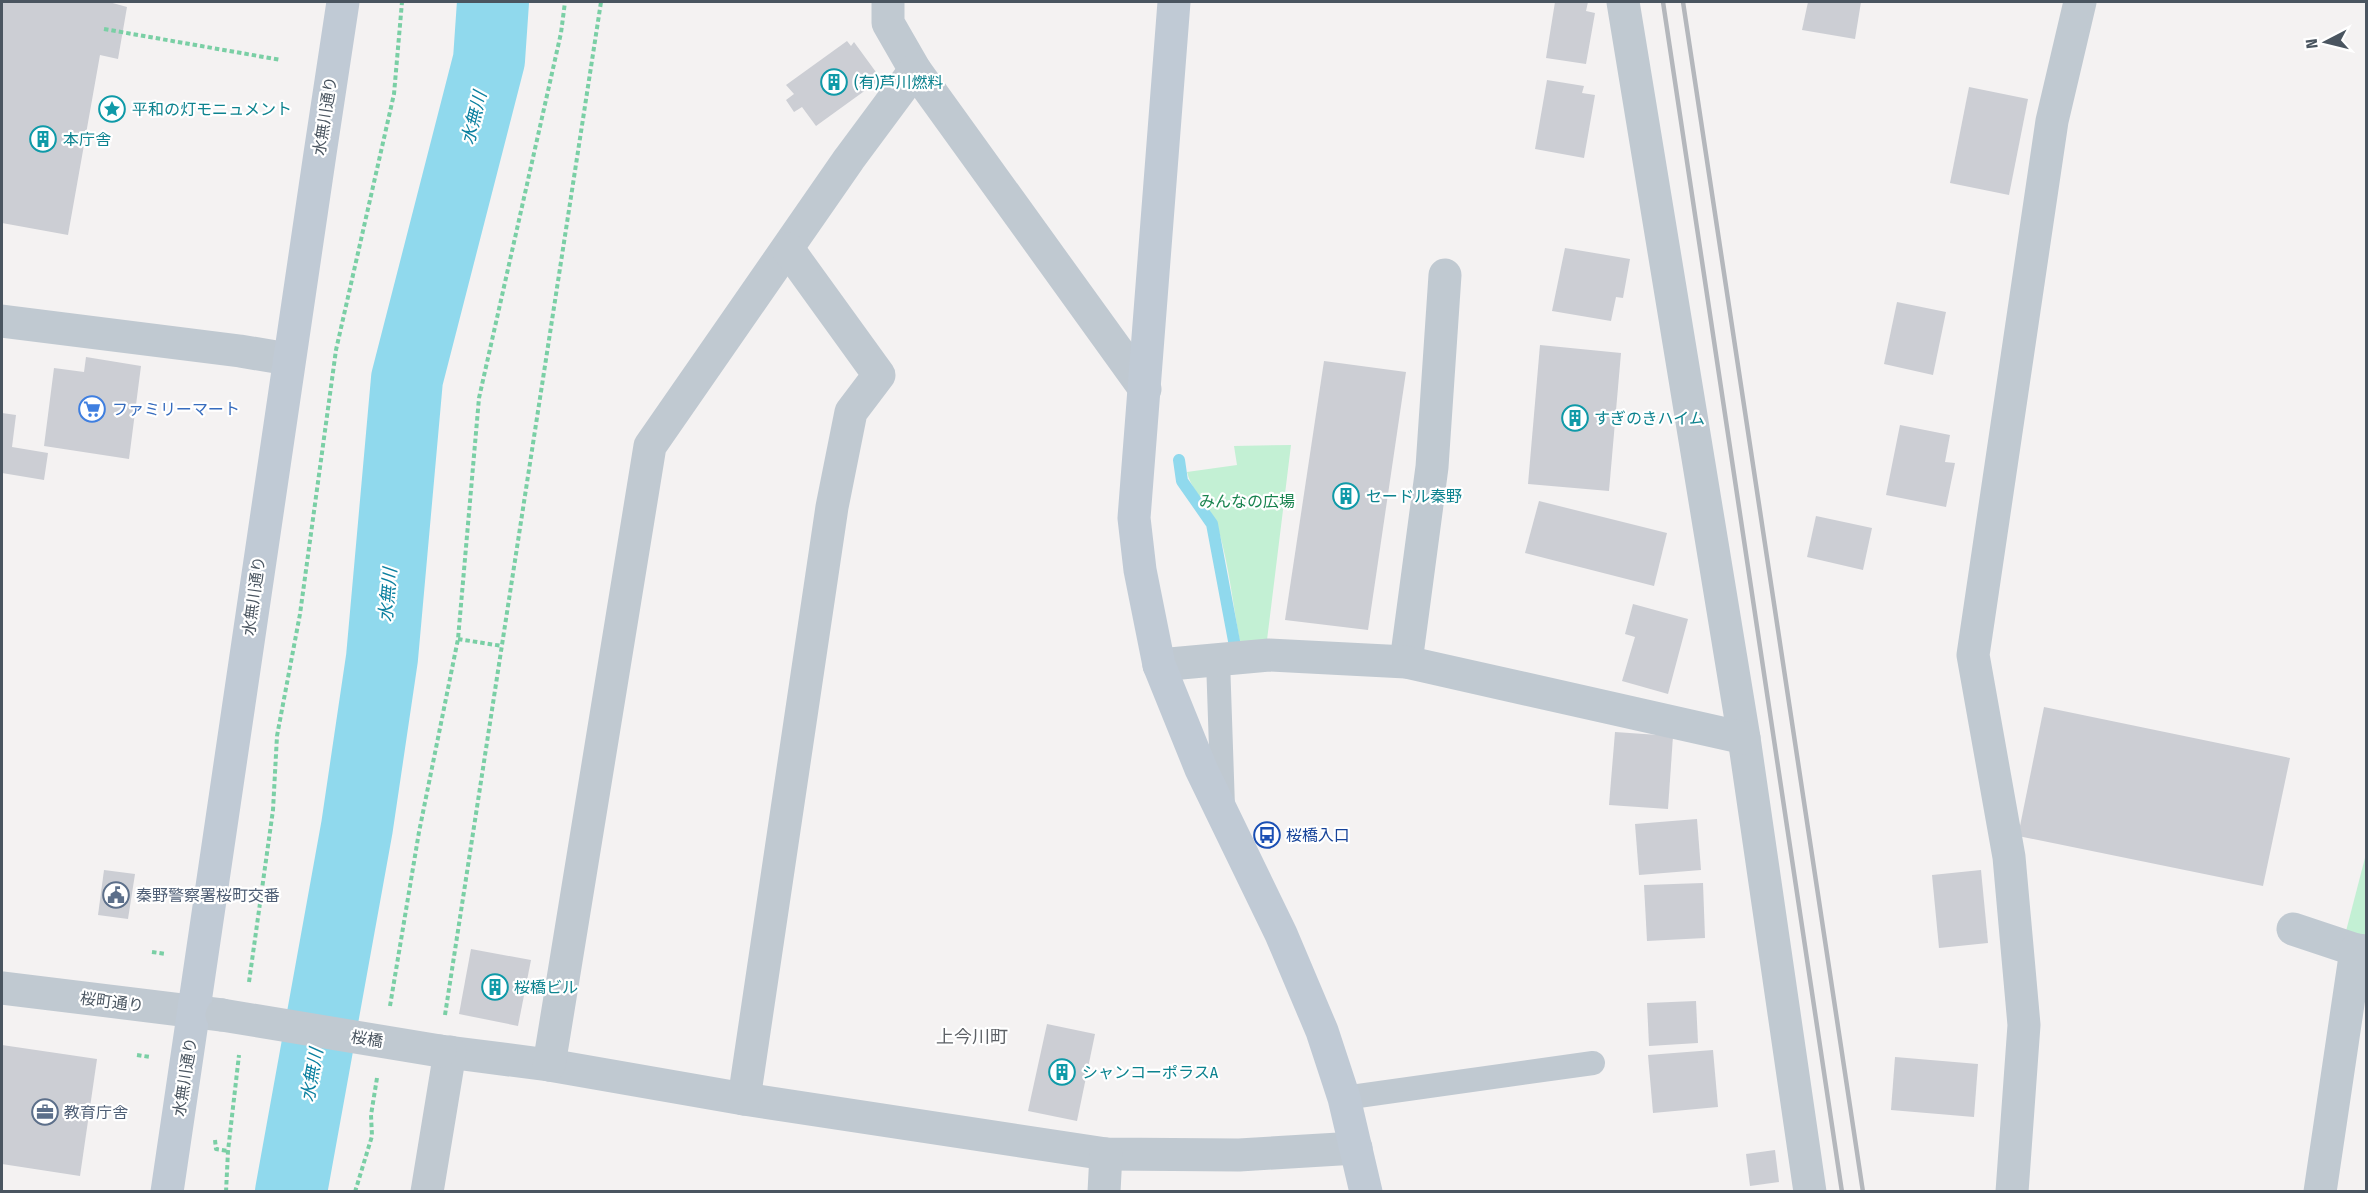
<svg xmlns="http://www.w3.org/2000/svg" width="2368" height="1193" viewBox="0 0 2368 1193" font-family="'Fira Sans Condensed','Noto Sans JP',sans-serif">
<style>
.green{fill:#c3f0d4}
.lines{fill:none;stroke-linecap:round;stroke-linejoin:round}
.stream{stroke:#90d9ed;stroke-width:12}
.river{stroke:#90d9ed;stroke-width:72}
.building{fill:#ccced4}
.path{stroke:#7acfa5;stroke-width:4;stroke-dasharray:4.5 3;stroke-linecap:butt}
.lane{stroke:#c0c9d1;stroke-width:24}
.street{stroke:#c0c9d1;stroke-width:33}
.secondary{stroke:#c0cad5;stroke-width:33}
.rail{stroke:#b4b7bc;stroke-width:4.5}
.street-bridge{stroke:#c0c9d1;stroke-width:33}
.labels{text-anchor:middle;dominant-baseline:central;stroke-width:4.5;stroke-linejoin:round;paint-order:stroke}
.culture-label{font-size:16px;fill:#0d838f;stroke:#fff;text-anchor:start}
.street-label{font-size:16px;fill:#4a5560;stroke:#fff}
.shop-label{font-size:16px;fill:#366cbe;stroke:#fff;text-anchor:start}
.park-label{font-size:16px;fill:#18834e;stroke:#fff}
.transit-label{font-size:16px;fill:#164399;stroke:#fff;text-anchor:start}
.service-label{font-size:16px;fill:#4e5e75;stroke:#fff;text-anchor:start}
.water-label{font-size:18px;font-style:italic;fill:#0d81a0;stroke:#fff}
.neighbourhood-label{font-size:18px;fill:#5e6267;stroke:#fff}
</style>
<rect width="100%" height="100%" fill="#f4f2f2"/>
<g class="green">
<path d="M 1291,445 L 1267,640 L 1240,642 C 1233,605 1229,565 1218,528 C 1211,504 1193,496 1187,472 L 1237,465 L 1234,446 Z"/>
<polygon points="2366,854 2366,939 2345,935"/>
</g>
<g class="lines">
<polyline class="stream" points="1179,460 1182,481 1212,524 1234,641"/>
<polyline class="river" points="291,1192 357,827 382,658 407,379 489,60 493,2"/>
</g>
<g class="building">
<polygon points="2,2 109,2 127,7 118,59 100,55 68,235 2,223"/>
<polygon points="1555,2 1588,2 1586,11 1595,13 1586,64 1546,58"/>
<polygon points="1808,2 1861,2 1855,39 1802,30"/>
<polygon points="847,41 851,46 854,42 881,79 816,126 802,107 794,112 786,100 794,94 786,85"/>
<polygon points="1547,80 1584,86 1582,93 1595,95 1584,158 1535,149"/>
<polygon points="1969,87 2028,99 2009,195 1950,183"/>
<polygon points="1565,248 1630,259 1623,298 1616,297 1611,321 1552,311"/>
<polygon points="1897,302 1946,312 1933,375 1884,364"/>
<polygon points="1540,345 1621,353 1609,491 1528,484"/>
<polygon points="86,357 141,366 129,459 44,446 54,368 84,372"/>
<polygon points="1324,361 1406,372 1368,630 1285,620"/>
<polygon points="2,413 16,415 12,447 48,453 44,480 2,473"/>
<polygon points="1900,425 1950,435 1945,462 1955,463 1946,507 1886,495"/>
<polygon points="1539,501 1667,533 1654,586 1525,553"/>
<polygon points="1816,516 1872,528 1863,570 1807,557"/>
<polygon points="1633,604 1688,619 1668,694 1622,681 1635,637 1625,634"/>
<polygon points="2044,707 2290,758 2263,886 2018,836"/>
<polygon points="1615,732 1673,736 1668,809 1609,805"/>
<polygon points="1697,819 1701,870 1639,875 1635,824"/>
<polygon points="104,870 135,874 128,919 98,915"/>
<polygon points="1981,870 1988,943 1939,948 1932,875"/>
<polygon points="1703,883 1705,938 1647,941 1644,885"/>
<polygon points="471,949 531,960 518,1026 459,1014"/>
<polygon points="1696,1001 1698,1043 1649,1046 1647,1003"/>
<polygon points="1047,1024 1095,1034 1077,1121 1028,1111"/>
<polygon points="2,1045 97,1059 80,1176 2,1164"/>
<polygon points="1713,1050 1718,1107 1653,1113 1648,1055"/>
<polygon points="1895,1057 1978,1064 1974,1117 1891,1110"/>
<polygon points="1775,1150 1779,1182 1750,1186 1746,1154"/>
</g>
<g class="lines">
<g class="path">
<polyline points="104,29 281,60"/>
<polyline points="458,639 502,646"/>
<polyline points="152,952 166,954"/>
<polyline points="249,982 273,810 277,736 300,614 336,350 394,94 402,2"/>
<polyline points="390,1006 419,832 458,639 479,398 561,33 565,2"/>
<polyline points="445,1015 601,2"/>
<polyline points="137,1055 150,1057"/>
<polyline points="215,1140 216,1149 228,1151"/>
<polyline points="226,1192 228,1151 239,1055"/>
<polyline points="355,1192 372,1136 371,1115 377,1078"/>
</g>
<g class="lane">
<polyline points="1218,660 1223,807"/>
<polyline points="1344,1098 1593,1063"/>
</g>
<g class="street">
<polyline points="888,2 888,23 915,70 1145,389"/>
<polyline points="1623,2 1744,738 1810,1192"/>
<polyline points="2,321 240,351 288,359"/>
<polyline points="1406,662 1432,467 1445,275"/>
<polyline points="1159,665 1269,655 1406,662 1744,738"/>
<polyline points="2293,929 2356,950"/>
<polyline points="2,988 222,1015"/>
<polyline points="440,1051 549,1065 744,1099 1106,1154 1239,1155 1356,1148"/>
<polyline points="549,1065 650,446 849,159 915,70"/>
<polyline points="744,1099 832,507 851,412 879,375 788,249"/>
<polyline points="427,1192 450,1052"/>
<polyline points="1104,1192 1106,1154"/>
<polyline points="2012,1192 2024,1025 2009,857 1973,655 2052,121 2080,2"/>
<polyline points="2320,1192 2356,950 2366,951"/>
</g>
<g class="secondary">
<polyline points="1174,2 1134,518 1140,570 1159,665 1201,769 1281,934 1322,1031 1344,1098 1366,1192"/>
<path d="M 167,1192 C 229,795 282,398 343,2"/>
</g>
<g class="rail">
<polyline points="1663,2 1842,1192"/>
<polyline points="1683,2 1863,1192"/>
</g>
<polyline class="street-bridge" points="222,1015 440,1051"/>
</g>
<defs>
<g id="building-ring" transform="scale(1.35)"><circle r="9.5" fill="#fff" stroke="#0f9aa8" stroke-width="1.5"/><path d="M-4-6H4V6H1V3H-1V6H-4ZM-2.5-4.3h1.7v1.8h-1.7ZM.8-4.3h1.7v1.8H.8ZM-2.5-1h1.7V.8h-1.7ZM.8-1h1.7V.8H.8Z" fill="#0f9aa8"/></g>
<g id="sight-ring" transform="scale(1.35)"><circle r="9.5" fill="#fff" stroke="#0f9aa8" stroke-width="1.5"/><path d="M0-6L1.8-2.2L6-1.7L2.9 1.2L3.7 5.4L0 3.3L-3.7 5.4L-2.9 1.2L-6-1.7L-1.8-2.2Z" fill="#0f9aa8"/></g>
<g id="supermarket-ring" transform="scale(1.35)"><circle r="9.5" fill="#fff" stroke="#3f7fe0" stroke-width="1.5"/><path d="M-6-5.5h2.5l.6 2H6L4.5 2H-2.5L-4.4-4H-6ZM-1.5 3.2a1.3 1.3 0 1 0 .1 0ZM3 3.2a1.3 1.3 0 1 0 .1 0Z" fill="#3f7fe0"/></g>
<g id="bus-ring" transform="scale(1.35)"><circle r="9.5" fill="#fff" stroke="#1a4fb4" stroke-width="1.5"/><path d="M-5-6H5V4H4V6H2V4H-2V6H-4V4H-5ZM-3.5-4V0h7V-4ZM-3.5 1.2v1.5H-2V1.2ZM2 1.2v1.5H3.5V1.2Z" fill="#1a4fb4"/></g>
<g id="civic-ring" transform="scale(1.35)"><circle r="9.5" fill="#fff" stroke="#5c6f8a" stroke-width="1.5"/><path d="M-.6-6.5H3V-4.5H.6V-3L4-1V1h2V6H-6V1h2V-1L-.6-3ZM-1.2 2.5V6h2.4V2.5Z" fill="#5c6f8a"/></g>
<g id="office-ring" transform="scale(1.35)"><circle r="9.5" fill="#fff" stroke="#5c6f8a" stroke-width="1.5"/><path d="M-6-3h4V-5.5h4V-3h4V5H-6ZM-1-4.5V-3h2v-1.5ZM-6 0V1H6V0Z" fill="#5c6f8a"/></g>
</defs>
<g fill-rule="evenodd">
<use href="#building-ring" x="834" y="82"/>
<use href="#sight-ring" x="112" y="109"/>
<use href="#building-ring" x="43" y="139"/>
<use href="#supermarket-ring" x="92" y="409"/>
<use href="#building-ring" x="1575" y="418"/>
<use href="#building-ring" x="1346" y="496"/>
<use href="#bus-ring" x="1267" y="835"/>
<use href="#civic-ring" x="116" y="895"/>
<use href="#building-ring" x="495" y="987"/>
<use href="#building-ring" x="1062" y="1072"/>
<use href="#office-ring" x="45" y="1112"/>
</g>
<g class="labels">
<g class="culture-label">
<text x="854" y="82">(有)芦川燃料</text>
<text x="132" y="109">平和の灯モニュメント</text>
<text x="63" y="139">本庁舎</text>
<text x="1594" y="418">すぎのきハイム</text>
<text x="1366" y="496">セードル秦野</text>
<text x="514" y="987">桜橋ビル</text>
<text x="1082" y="1072">シャンコーポラスA</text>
</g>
<g class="street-label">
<text transform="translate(325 116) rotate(-81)">水無川通り</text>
<text transform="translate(254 596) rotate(-82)">水無川通り</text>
<text transform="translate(112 1002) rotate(7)">桜町通り</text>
<text transform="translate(367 1039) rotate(9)">桜橋</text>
<text transform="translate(185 1077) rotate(-81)">水無川通り</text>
</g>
<g class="shop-label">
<text x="112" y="409">ファミリーマート</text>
</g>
<g class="park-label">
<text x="1247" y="501">みんなの広場</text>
</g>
<g class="transit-label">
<text x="1286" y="835">桜橋入口</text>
</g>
<g class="service-label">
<text x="136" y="895">秦野警察署桜町交番</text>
<text x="64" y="1112">教育庁舎</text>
</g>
<g class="water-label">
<text transform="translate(474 118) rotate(-76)">水無川</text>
<text transform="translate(388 595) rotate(-85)">水無川</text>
<text transform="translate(312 1075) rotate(-80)">水無川</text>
</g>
<g class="neighbourhood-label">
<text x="972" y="1037">上今川町</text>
</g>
</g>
<rect width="2368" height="1193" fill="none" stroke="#4a5560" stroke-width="6"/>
<g transform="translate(2326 42) rotate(263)" stroke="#ffffff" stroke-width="4.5" paint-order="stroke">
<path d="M0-4.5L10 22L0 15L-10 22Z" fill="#4a5560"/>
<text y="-9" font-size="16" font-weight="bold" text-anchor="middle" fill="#4a5560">N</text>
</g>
</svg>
